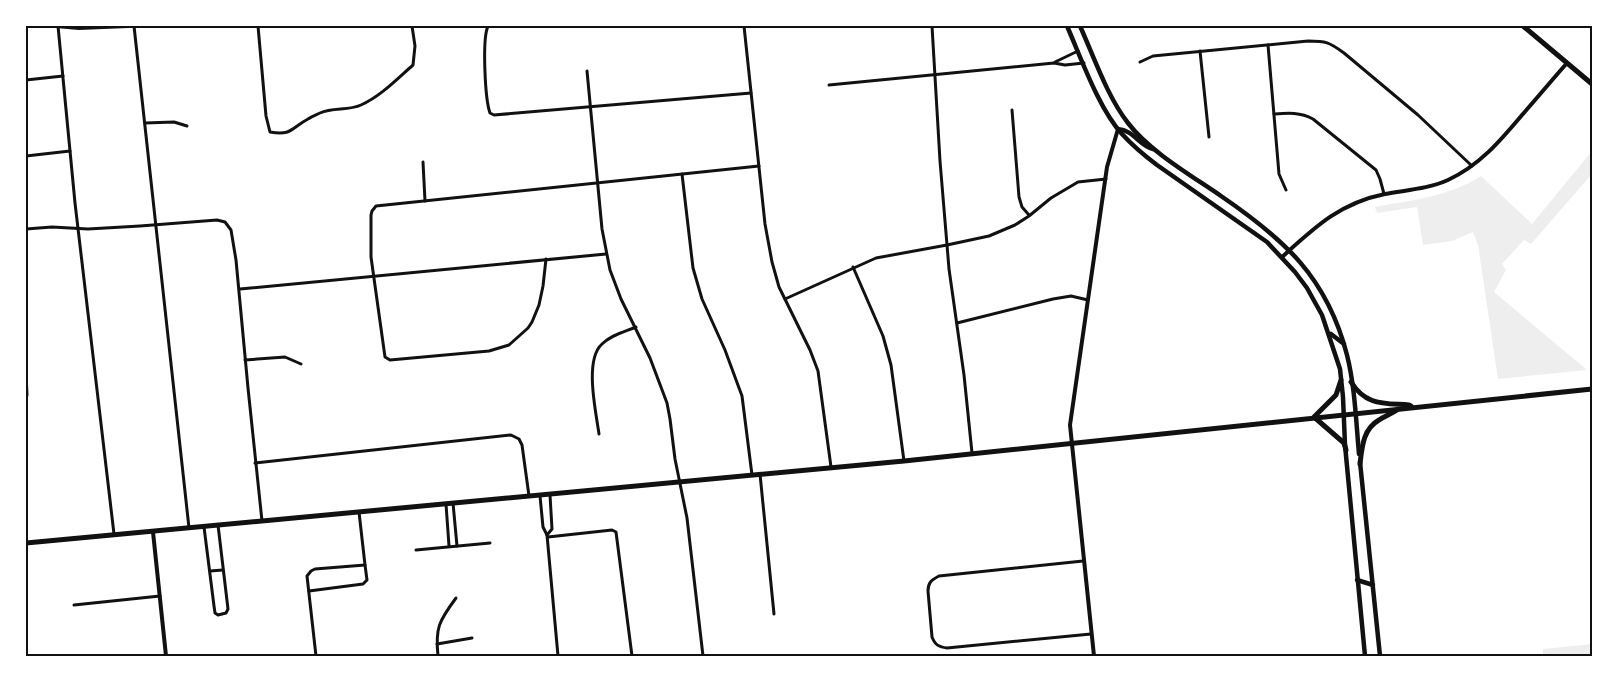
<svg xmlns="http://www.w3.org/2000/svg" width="1618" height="682" viewBox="0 0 1618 682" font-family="Jost,sans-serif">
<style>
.green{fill:#eee}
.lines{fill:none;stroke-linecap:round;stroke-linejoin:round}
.minor{stroke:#111;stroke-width:3}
.tertiary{stroke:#111;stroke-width:4}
.secondary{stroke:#111;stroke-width:4.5}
.primary{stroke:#111;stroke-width:5}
.neatline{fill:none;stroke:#111;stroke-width:2}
</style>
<rect width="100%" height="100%" fill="#fff"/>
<g class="green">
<path d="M 1592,151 L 1592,174 L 1531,244 L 1524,240 L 1502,264 L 1506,270 L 1494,292 L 1587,370 L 1498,379 L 1478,245 L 1473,232 L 1452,241 L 1423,245 L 1417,207 L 1377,213 L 1375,207 C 1411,200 1449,197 1481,176 L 1532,224 Z"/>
<polygon points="1592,644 1592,656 1543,656 1543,649"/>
</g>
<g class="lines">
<g class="minor">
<polyline points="58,26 75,203 114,534"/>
<polyline points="134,26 189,528"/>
<path d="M 258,26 L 266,116 L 270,132 C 292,136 291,128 308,119 C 312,116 316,115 320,113 C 333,107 348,111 361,105 C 381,96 397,79 413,65 L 415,46 L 412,26"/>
<path d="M 488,26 C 482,39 485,99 490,113 L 494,115 L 751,93"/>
<polyline points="744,26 765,224 772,262 779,287 810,350 818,371 831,467"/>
<polyline points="932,26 940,161 949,269 964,375 972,453"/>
<polyline points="1268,45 1279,174 1286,190"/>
<polyline points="1200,51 1209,137"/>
<polyline points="1055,62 1078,51"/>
<path d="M 1140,62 L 1153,56 L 1308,41 C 1326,41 1329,42 1344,53 L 1418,115 L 1472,166"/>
<polyline points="587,71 602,229 610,270 621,299 650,358 667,403 670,419 675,459 687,518 703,656"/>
<polyline points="26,80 63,76"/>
<polyline points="829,85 1054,63 1065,65 1084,63"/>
<polyline points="1012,110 1019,197 1022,207 1029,215"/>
<path d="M 1274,114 C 1288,113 1300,112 1313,119 L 1376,170 L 1380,179 L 1384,194"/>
<polyline points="145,123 174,122 187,126"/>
<polyline points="26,156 70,151"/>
<polyline points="423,162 425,201"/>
<polyline points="682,174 693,268 702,299 725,350 742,396 752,475"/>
<polyline points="26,229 52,227 88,229 140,226 217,220 225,222 231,230 236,260 248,388 262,521"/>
<polyline points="546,259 543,286 539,305 532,322 528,328 509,345 489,351 390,360 385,357 371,257 371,215 372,211 376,206 759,166"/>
<polyline points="853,267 883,336 891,365 904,461"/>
<polyline points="240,289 606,254"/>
<polyline points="785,299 876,258 947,245 989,236 1015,225 1029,216 1051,198 1078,182 1106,179"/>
<polyline points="957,323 1053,299 1071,296 1088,300"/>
<polyline points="245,360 285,357 301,364"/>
<polyline points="26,373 27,395 26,399"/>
<path d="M 599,434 C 596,412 584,360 602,344 C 611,335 624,332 636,327"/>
<polyline points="255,463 511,435 519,439 522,445 529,496"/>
<polyline points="760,474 774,614"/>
<polyline points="540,496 543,527 547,535 558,656"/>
<polyline points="453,503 457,546"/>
<polyline points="446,504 449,546"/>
<polyline points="204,527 214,606 215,613 218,615 226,613 228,609 218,525"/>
<polyline points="547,535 552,529 550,495"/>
<polyline points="548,537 612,530 616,532 632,656"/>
<polyline points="416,550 490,543"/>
<path d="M 1083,561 L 939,576 C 931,580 928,583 928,591 L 932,637 C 935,645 939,647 947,648 L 1091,634"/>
<polyline points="210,571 223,570"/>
<polyline points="309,591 363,584 367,580 365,565"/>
<polyline points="74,605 160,596"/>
<polyline points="437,644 472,638"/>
<polyline points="316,656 307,576 311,571 315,569 365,565 359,512"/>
<path d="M 438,656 C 435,628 439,621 456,598"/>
</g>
<g class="tertiary">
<polyline points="56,26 79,28 128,26"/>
<path d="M 1282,257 C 1315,227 1340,203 1385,194 C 1406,190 1428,189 1448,180 C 1480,165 1500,141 1522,115 C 1537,98 1552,80 1567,63"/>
<polyline points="153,532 166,656"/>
<polyline points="1094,656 1070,425 1107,167 1118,129"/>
</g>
<g class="secondary">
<path d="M 1067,26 C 1081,58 1099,109 1122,134 C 1133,146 1145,156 1157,165 L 1267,242 L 1295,272 L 1307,288 L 1322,315 L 1340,369 L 1343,397 L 1345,445 L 1365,656"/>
<path d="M 1080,26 C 1094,57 1107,96 1128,123 C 1149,151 1192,176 1221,196 C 1284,239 1327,277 1347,355 C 1355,387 1356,421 1359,454"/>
<path d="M 1118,129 C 1134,130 1139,146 1153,149"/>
<polyline points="1331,334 1344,344"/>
<polyline points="1360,462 1380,656"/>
<polyline points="1357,580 1373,585"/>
</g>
<g class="primary">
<polyline points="1523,26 1592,84"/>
<polyline points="1341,380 1336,395 1314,417 1344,443 1346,450"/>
<path d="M 1351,382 C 1366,406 1384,403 1409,405 L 1411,406"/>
<path d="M 1360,464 C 1362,447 1363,429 1379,420 C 1385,416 1391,414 1397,410"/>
<polyline points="26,543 904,461 1592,389"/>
</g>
</g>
<rect width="1618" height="682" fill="none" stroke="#ffffff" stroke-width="54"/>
<rect x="27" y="27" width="1564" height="628" class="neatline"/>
</svg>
